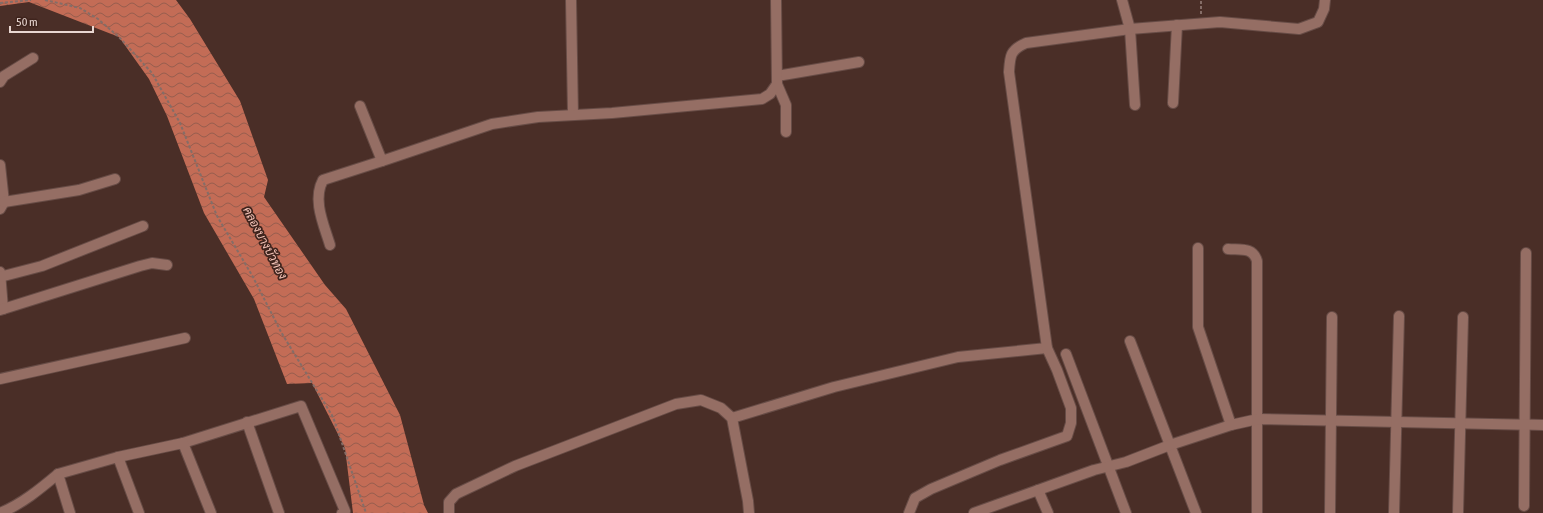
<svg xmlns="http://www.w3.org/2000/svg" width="1543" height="513" viewBox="0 0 1543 513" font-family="'Asap Condensed',Sarabun,sans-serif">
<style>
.water{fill:url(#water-waves)}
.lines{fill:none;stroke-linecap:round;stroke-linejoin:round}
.minor-casing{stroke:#674c46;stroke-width:12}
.path{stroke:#856d67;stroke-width:2;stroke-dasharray:3 2;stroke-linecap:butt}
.minor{stroke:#956e64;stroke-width:10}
.labels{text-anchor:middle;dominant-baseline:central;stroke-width:3.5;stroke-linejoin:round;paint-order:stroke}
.water-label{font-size:12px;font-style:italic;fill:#f7c6ba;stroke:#3f241d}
</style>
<defs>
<pattern id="water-waves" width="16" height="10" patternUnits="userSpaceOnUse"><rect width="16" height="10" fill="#c36c56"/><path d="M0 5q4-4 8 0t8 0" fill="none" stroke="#975d4e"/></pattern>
</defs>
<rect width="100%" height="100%" fill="#4a2e27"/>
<polygon class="water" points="0,0 176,0 190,19 240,101 268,180 264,197 325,285 346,309 400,415 424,505 428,513 353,513 345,448 312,383 287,384 254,299 204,213 167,116 149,79 119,37 29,2 0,6"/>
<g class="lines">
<g class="minor-casing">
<g id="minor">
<polyline points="571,0 573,115"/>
<polyline points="1122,0 1130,29 1135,105"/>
<polyline points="777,76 859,62"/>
<polyline points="0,82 4,76 33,58"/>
<polyline points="777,84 786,105 786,132"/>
<polyline points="1173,103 1177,25"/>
<polyline points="360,106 382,161 492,124 538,117 612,113 762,99 770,94 777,84 776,0"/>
<polyline points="0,165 4,202 0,209"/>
<polyline points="4,202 79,190 115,179"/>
<path d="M 330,245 C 324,225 312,200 323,180 L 382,161"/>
<polyline points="1198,248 1198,327 1231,425"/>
<path d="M 1228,249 C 1241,250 1253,247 1257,261 L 1257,513"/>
<polyline points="0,272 3,309"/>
<polyline points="0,277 42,266 143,226"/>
<polyline points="0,310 140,266 152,263 167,265"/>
<polyline points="1130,341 1196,513"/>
<polyline points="1066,354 1126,513"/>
<polyline points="0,379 185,338"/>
<polyline points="732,418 834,387 958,357 1047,348"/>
<polyline points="247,422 279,513"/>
<polyline points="183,443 301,406 345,511 342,513"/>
<polyline points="118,457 139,513"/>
<polyline points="1038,490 1048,513"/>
<polyline points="1524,506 1526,253"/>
<path d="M 0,513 C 22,504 40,489 58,474"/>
<polyline points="70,513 58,474 118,457 183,443 211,513"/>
<polyline points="449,513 449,502 456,494 515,466 676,404 701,400 721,408 732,418 748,501 749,513"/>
<path d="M 909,513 L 915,498 L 931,489 L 1000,460 L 1067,436 L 1071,423 L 1071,408 L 1057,370 L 1047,348 L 1009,72 C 1010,56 1010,50 1026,43 L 1130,29 L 1220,22 L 1299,29 L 1318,22 L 1324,9 L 1325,0"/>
<polyline points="974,513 1094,470 1126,462 1170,445 1231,425 1258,419 1543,425"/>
<polyline points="1330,513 1332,317"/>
<polyline points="1394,513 1399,316"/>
<polyline points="1458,513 1463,317"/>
</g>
</g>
<g class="path">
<polyline points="45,0 80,8 98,19 119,37 152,73 180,123 217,216 253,277 281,332 333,417 366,513"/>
<polyline points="0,3 31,0"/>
<polyline points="1201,14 1201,0"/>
</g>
<use href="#minor" class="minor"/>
</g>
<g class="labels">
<g class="water-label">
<text transform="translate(265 243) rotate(62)">คลองบางบัวทอง</text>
</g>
</g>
<path d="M10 26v6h83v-6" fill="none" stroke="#e9d7d2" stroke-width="2"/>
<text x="16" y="26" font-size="12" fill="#e9d7d2" stroke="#3f241d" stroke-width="3" paint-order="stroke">50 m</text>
</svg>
